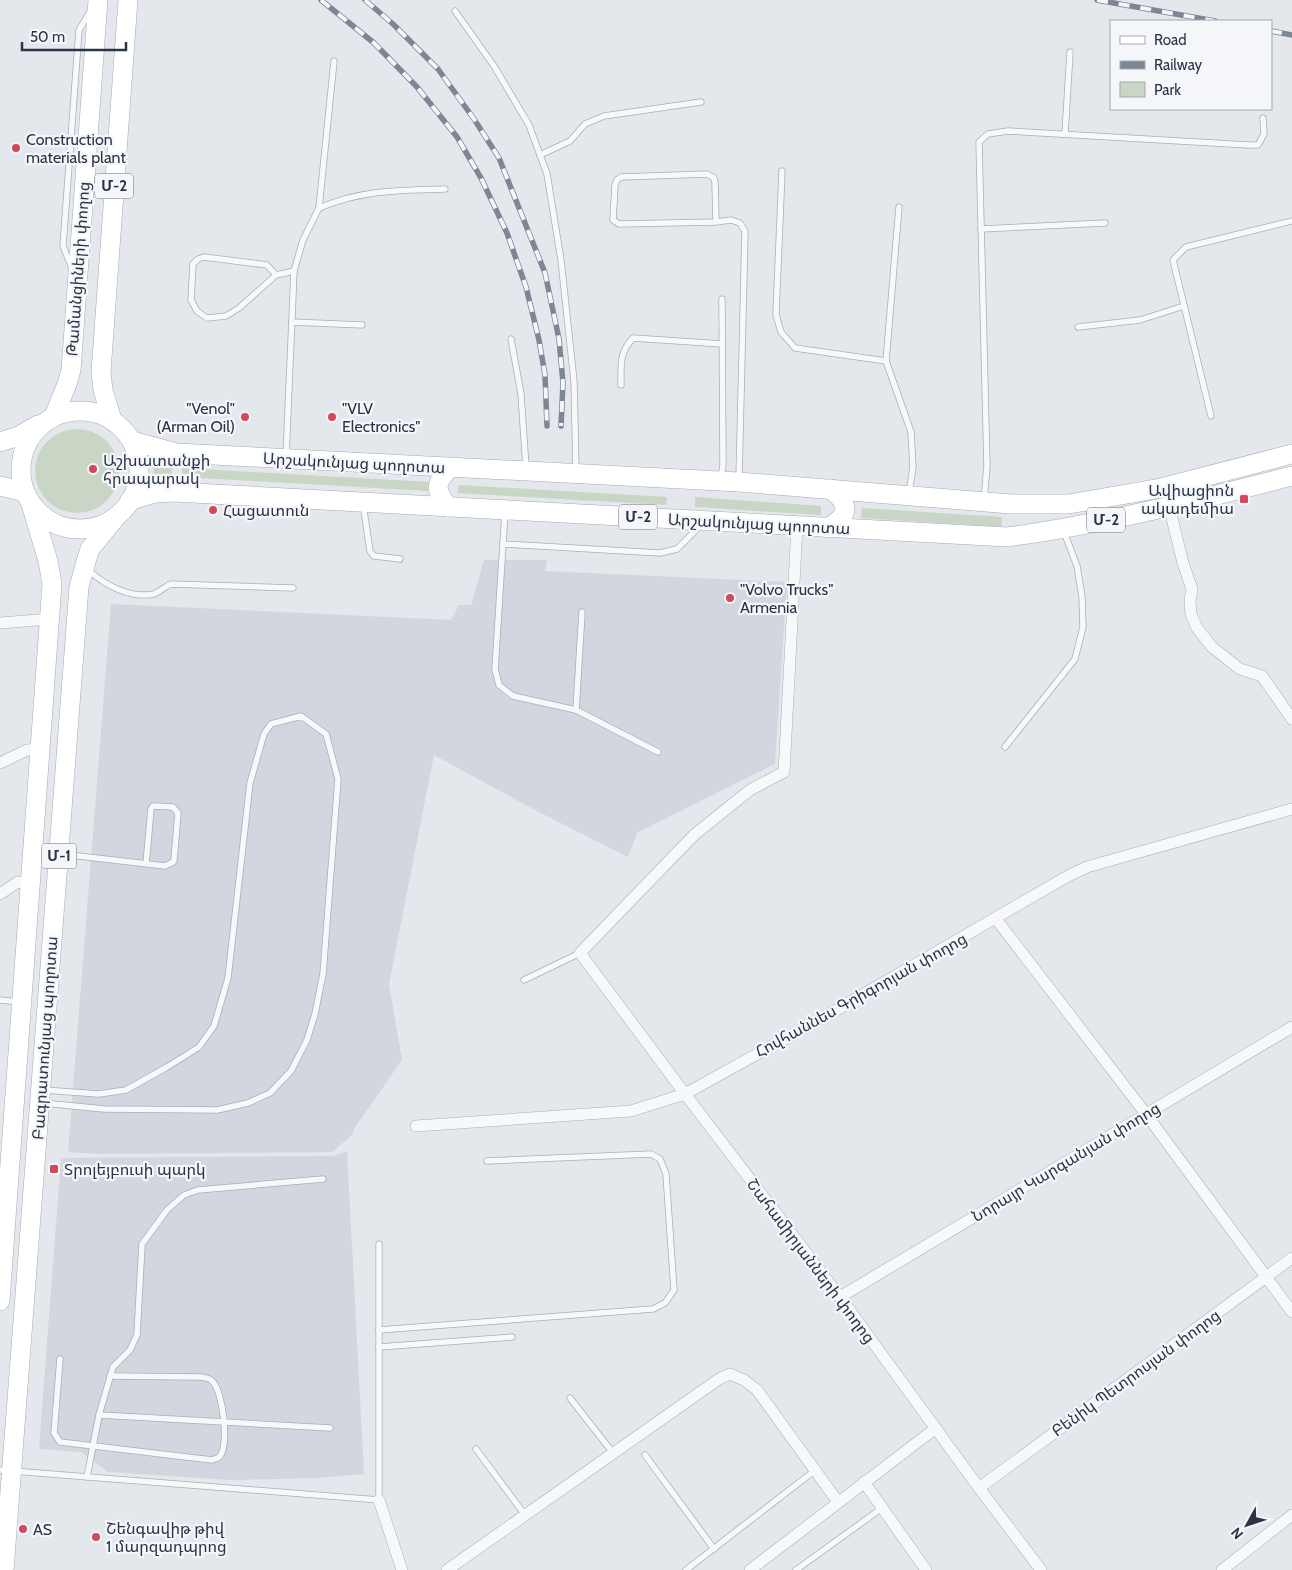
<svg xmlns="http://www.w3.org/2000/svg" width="1292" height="1570" viewBox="0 0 1292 1570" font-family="Cabin,'Noto Sans Armenian',sans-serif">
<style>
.built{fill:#d2d6de}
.green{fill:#c9d6c5}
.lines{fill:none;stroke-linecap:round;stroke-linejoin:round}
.lane-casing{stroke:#a9aeb7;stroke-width:7}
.street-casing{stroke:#a9aeb7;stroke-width:12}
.primary-casing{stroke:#a3abb8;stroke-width:20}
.lane{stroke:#f7f8fa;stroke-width:5.5}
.street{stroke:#f7f8fa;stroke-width:11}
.primary{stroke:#fff;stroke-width:19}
.rail-casing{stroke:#7d8696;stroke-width:5.5}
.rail{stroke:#f4f6f9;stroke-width:4;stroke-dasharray:11;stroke-linecap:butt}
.poi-dot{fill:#d1495b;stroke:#f4f6f9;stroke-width:2}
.labels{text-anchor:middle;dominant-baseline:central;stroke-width:4.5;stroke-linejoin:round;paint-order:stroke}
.shield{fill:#f4f6f9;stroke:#676e7b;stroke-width:1}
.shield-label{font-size:15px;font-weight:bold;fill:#2b3445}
.poi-label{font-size:16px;fill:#2b3445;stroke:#f4f6f9;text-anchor:start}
.street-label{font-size:16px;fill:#2b3445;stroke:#f4f6f9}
</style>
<rect width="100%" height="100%" fill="#e4e7ec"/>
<g class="built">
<polygon points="484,560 547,560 545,571 787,582 775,764 637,833 628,857 535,810 434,755 389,984 402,1060 356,1126 352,1135 332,1152 97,1154 68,1152 111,604 451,620 459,605 471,605"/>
<polygon points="347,1151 364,1474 317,1478 232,1480 108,1472 81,1452 39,1449 61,1158 334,1156"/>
</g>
<g class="green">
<circle cx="77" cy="471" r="42"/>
<polygon points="154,468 172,468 172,477 153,477"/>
<polygon points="182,468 429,482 428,491 182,477"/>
<polygon points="458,485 667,497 666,505 458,493"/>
<polygon points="695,497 821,506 821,515 695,507"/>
<polygon points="862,508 1002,517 1001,527 861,518"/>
</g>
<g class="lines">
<g class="lane-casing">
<g id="lane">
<polyline points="455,11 494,66 529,125 547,174 561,260 574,381 576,470"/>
<polyline points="1065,134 1070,52"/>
<polyline points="540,155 570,141 585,124 604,116 701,102"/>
<polyline points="782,171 776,315 781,332 795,348 886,361 911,432 913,467 909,493"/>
<path d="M 319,208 C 361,190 399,190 445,189"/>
<polyline points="716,222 715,183 714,178 707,174 621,177 617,180 615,185 613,220 619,224 716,222 731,220 740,223 745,231 739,479"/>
<polyline points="981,229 1105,223"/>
<polyline points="72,268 63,246 79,30 90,12"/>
<polyline points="276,275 267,265 204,257 198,259 193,264 191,300 197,311 207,318 226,316 239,308 276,275 294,271"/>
<polyline points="292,322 362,325"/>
<polyline points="1078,327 1140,320 1184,306"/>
<polyline points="511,339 521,394 526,468"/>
<polyline points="886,361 899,207"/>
<path d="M 621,385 C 621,365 619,353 633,338 L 722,344"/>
<polyline points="1211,416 1173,260 1186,247 1292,221"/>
<polyline points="286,457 294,271 303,240 319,208 334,61"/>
<polyline points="721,479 723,465 722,299"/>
<polyline points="984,500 987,466 979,142 988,134 1008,131 1248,145 1258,145 1264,134 1263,118"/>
<polyline points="363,504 370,551 374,556 400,559"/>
<polyline points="505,512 495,669 499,685 513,696 576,710 658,752"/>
<polyline points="503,544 660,553 677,549 702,524"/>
<path d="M 88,570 C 105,585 130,599 154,594 C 159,592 166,586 171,584 L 293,588"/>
<polyline points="576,710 582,612"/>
<polyline points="1005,747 1075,659 1083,627 1082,597 1077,566 1064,532"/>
<polyline points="61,854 165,866 173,862 174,860 178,813 173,807 153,806 151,809 146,864"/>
<polyline points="524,980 580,953"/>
<polyline points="0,1000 20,1002"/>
<polyline points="43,1090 99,1094 126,1090 167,1067 199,1047 214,1026 228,978 250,783 264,734 271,724 301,716 326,734 338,779 323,974 315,1014 307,1040 291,1071 270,1093 248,1103 217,1110 104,1109 43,1103"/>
<polyline points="379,1330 653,1309 665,1303 674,1290 666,1174 660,1159 651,1154 487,1161"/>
<polyline points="379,1347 512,1337"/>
<path d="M 60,1359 L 54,1433 L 60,1442 L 212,1460 C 214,1459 217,1459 219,1457 C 230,1448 223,1390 212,1381 C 210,1378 205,1378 201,1377 L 110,1376"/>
<polyline points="570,1398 613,1453"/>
<polyline points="99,1415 330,1428"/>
<polyline points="476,1449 525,1515"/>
<polyline points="645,1455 714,1549"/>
<polyline points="0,1470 379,1500 379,1244"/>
<polyline points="87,1477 99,1415 113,1367 130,1350 137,1335 142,1244 167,1210 184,1195 198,1190 323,1179"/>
<polyline points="686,1570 814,1471"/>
<polyline points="796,1570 882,1508"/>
</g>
</g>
<g class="street-casing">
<g id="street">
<polyline points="1169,506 1183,563 1192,589 1190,600 1191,614 1197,628 1212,647 1231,662 1240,669 1262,676 1292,719"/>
<polyline points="797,526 784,772 750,790 694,835 580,953 685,1094 840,1297 979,1488 1041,1570"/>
<polyline points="0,623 50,619"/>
<polyline points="0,763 27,750 40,749"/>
<polyline points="0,894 18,882 31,884"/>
<polyline points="996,919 1146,1114 1292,1312"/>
<polyline points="416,1126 631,1111 685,1094 826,1016 1068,876 1087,867 1292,809"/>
<polyline points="840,1297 1292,1027"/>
<polyline points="864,1482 926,1570"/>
<polyline points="979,1488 1292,1258"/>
<polyline points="379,1500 402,1570"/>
<polyline points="447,1570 719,1379 730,1374 744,1380 757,1390 838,1502"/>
<polyline points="750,1570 936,1428"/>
<polyline points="1222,1570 1292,1515"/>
</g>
</g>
<g class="primary-casing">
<g id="primary">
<circle cx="80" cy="470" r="59"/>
<polyline points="54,416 67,384 71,370 98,0"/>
<polyline points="112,420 103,390 101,372 128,0"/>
<polyline points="132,441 176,453 739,482 1011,504 1069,504 1161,488 1292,454"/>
<polyline points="0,442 19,436 38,425"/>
<polyline points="0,486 25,492"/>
<path d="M 130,500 L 155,493 L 175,492 L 1007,537 C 1104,524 1198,500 1292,476"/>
<path d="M 448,507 C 435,490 434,483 450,468"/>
<path d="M 827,528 C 851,515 850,504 830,489"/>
<polyline points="0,1301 52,584 48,561 31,504"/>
<polyline points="4,1570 79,587 87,558 90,549 116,517"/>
</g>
</g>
<use href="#lane" class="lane"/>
<use href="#street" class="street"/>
<use href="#primary" class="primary"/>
<g class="rail-casing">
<g id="rail">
<polyline points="321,0 374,43 417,87 457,137 481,178 507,233 526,287 539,340 545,375 547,426"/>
<polyline points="365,0 393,24 438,69 474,119 499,158 545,273 559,339 563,383 561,426"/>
<polyline points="1097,0 1215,21"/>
<polyline points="1271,31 1292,35"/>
</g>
</g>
<use href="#rail" class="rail"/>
</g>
<g class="poi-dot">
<circle cx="16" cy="148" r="5"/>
<circle cx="245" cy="417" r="5"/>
<circle cx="332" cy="417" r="5"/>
<circle cx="93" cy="469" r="5"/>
<rect x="1239" y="494" width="10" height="10" rx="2.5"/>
<circle cx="213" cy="510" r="5"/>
<circle cx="730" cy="598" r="5"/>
<rect x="49" y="1164" width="10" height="10" rx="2.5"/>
<circle cx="23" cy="1529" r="5"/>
<circle cx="96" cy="1537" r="5"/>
</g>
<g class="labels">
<g class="shield">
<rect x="95" y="173.5" width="38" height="25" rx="4"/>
<rect x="619" y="504.5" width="38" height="25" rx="4"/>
<rect x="1087" y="507.5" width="38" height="25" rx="4"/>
<rect x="41.5" y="843.5" width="35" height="25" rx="4"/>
</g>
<g class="shield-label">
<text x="114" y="186">Մ-2</text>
<text x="638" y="517">Մ-2</text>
<text x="1106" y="520">Մ-2</text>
<text x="59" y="856">Մ-1</text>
</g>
<g class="poi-label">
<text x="26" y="139">Construction<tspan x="26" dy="18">materials plant</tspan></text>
<text x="235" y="408" text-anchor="end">"Venol"<tspan x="235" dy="18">(Arman Oil)</tspan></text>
<text x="342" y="408">"VLV<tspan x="342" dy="18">Electronics"</tspan></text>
<text x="103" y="460">Աշխատանքի<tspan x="103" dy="18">հրապարակ</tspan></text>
<text x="1234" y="490" text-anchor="end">Ավիացիոն<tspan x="1234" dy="18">ակադեմիա</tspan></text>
<text x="223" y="510">Հացատուն</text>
<text x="740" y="589">"Volvo Trucks"<tspan x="740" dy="18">Armenia</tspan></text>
<text x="64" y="1169">Տրոլեյբուսի պարկ</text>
<text x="106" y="1528">Շենգավիթ թիվ<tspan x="106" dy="18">1 մարզադպրոց</tspan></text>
<text x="33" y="1529">AS</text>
</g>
<g class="street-label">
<text transform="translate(78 269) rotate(-86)">Թամանցիների փողոց</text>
<text transform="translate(354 463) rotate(3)">Արշակունյաց պողոտա</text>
<text transform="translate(759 524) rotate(3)">Արշակունյաց պողոտա</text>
<text transform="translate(861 995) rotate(-29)">Հովհաննես Գրիգորյան փողոց</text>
<text transform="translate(45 1038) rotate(-86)">Բագրատունյաց պողոտա</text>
<text transform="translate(1066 1162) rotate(-31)">Նորայր Կարգանյան փողոց</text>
<text transform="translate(811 1261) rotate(53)">Շահամիրյանների փողոց</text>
<text transform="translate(1136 1373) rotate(-36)">Բենիկ Պետրոսյան փողոց</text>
</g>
</g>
<rect x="1110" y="20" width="162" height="90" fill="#f4f6f9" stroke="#a4a8b1"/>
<rect x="1120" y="36" width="25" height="8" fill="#ffffff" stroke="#a4a8b1"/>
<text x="1154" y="45" font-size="15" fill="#2b3445">Road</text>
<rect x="1120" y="61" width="25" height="8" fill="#7d8696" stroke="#a4a8b1"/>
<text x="1154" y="70" font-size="15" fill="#2b3445">Railway</text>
<rect x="1120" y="82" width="25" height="15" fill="#c9d6c5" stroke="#a4a8b1"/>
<text x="1154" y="95" font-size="15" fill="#2b3445">Park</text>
<g transform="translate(1247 1525) rotate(230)" stroke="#f4f6f9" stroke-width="4" paint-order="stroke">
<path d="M0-4L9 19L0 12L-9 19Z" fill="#2b3445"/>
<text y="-8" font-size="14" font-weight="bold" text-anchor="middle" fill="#2b3445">N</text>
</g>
<path d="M22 42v8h104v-8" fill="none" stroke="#2b3445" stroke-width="2.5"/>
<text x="30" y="42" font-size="15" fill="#2b3445" stroke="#f4f6f9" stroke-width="4" paint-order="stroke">50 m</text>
</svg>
